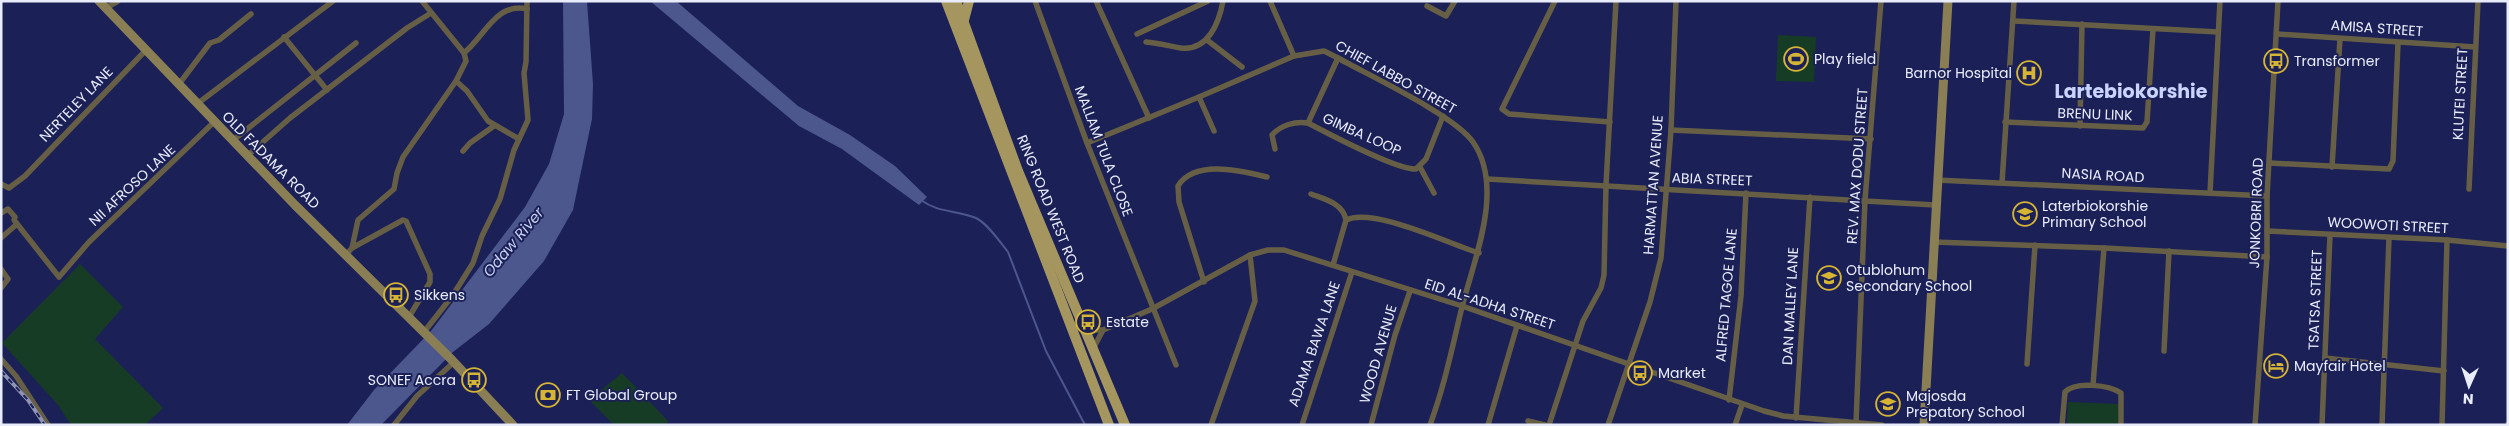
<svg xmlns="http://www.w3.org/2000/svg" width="2509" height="426" viewBox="0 0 2509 426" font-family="Poppins,sans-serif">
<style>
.green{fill:#173c25}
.water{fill:#4c578d}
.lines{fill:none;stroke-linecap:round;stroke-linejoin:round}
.stream{stroke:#4c578d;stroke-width:2}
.street{stroke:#675f45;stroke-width:5.5}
.secondary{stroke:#8a7e54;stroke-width:9}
.primary{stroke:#a5955f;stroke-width:10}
.rail-casing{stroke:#9094b4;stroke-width:4}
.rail{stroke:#1b2057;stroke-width:2;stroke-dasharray:5.5;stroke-linecap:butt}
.labels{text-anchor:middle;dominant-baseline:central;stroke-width:4;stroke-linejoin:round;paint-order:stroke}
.street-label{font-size:14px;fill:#e9edfb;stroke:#1b2057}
.poi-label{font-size:14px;fill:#e9edfb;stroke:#1b2057;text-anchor:start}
.water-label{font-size:15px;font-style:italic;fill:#c8d1f2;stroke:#1b2057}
.district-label{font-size:19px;font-weight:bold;fill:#cad5ff;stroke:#1b2057}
</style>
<rect width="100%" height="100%" fill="#1b2057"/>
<g class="green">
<polygon points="1778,35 1816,37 1814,82 1776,81"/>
<polygon points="80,264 123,307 95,339 163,408 145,425 71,425 58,405 2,343"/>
<polygon points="622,373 668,421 665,425 614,425 589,400"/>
<polygon points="2068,402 2119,404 2118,425 2067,425"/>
</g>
<g class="water">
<polygon points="563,1 587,1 593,84 592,119 573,210 544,261 489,324 453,352 381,425 347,425 374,390 431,331 525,207 549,164 564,114"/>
<polygon points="650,1 676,1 798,106 850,135 895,166 927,197 919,205 842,149 799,126"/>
</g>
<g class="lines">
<path class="stream" d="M 921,200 C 938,213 957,210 976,218 C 988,224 1000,242 1008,252 L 1046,351 L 1085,425"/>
<g class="street">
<polyline points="1035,1 1087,143 1176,365"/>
<polyline points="1096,1 1149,118"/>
<polyline points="1270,1 1294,56"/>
<polyline points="1555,1 1502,109 1509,114 1610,122"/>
<polyline points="1427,6 1446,16 1455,1"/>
<polyline points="106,8 118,1"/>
<polyline points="2014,21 2218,32"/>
<polyline points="1137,34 1208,1"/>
<polyline points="2277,34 2475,47"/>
<polyline points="284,37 327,90"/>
<polyline points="1207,40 1242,67"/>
<path d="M 1146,42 C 1158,43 1169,46 1181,48 C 1208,51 1219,23 1223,1"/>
<path d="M 464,53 C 485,36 496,2 527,9"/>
<polyline points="456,81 467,91 488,121 519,139"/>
<polyline points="179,84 210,43 219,40 251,14"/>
<polyline points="1199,97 1214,131"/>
<polyline points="197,104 333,1"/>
<polyline points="2005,122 2143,128 2147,122 2153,29"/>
<polyline points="1308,123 1338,58"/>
<polyline points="2080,126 2082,24"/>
<polyline points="1671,130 1871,139"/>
<polyline points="232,141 356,43"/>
<path d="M 1087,143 L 1199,97 L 1294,56 L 1324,51 L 1338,58 C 1370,76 1454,115 1473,142 C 1505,188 1474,259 1462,307 C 1452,348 1445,384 1430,425"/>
<path d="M 1275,149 L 1272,135 C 1281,125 1295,121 1308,123 C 1329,134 1396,170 1416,169 L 1426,159 L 1443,116"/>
<polyline points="463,151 470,143 494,126"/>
<polyline points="247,156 290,118 407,28 431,13"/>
<polyline points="2270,163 2389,169 2393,161 2398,43"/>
<polyline points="1420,167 1434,193"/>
<polyline points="2332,167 2340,39"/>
<polyline points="1487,179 1935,205"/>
<polyline points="1937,180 2267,196"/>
<polyline points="2002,183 2014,1"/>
<polyline points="1,184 9,188 25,176 146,50"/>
<polyline points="2469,189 2478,1"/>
<polyline points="2210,193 2220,1"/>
<path d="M 1311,194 C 1324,199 1343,203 1346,220 L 1333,265"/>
<polyline points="1,213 8,209 15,217 14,220 59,277 89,242 214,122"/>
<path d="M 1346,220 C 1374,207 1449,244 1479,253"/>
<polyline points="2267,231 2447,240 2508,246"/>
<polyline points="1,238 17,224"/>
<polyline points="1933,242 2104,248 2267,257"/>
<polyline points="352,248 403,220 406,221 430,274 430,282 409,317"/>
<polyline points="346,255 352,248 358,220 394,189 397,173 403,157 456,81 466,61 464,53 422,1"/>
<polyline points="1,269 8,279 1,288"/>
<path d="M 1204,282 L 1179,202 L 1178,186 C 1195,159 1241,171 1267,177"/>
<polyline points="424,332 453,295 473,263 482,236 500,199 514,150 528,120 524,73 526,62 527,1"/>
<polyline points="1087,334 1095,330 1103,330 1152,309 1250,255 1268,250 1284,250 1462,306 1764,411 1783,416 1882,425"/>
<polyline points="1093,349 1103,330"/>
<polyline points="2164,351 2169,251"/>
<polyline points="2325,358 2444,371"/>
<polyline points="1,359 16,376 48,425"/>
<polyline points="2027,364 2035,245"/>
<polyline points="2093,385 2104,248"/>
<polyline points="1729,400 1741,296 1746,193"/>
<polyline points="1796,418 1810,197"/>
<polyline points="1528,421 1545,425"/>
<polyline points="1856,423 1865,200 1881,1"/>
<polyline points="394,425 417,396 454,362"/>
<polyline points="1211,425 1255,301 1250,255"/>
<polyline points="1302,425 1352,272"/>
<polyline points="1371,425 1395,335 1410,291"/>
<polyline points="1488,425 1517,326"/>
<polyline points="1549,425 1583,321 1601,288 1604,275 1606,185 1616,1"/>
<polyline points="1608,425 1650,302 1661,258 1671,130 1676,1"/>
<polyline points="1735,425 1742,405"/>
<path d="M 2062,425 L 2065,392 C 2076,381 2109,385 2121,393 L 2121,425"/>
<polyline points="2255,425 2267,257 2267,196 2278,1"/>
<polyline points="2322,425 2330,235"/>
<polyline points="2382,425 2389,238"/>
<polyline points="2442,425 2447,240"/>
<polyline points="2508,425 2508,424"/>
</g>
<g class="secondary">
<polyline points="99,1 295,205 452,360 513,425"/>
<polyline points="1924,425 1948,1"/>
</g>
<g class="primary">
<polyline points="946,1 1109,425"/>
<polyline points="956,1 1018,171 1125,425"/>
<polyline points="964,20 969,1"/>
</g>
<g class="rail-casing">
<polyline id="rail" points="1,371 28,400 45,425"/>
</g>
<use href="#rail" class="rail"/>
</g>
<defs>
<g id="stadium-ring" transform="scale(1.25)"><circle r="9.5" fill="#1b2057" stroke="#d6b534" stroke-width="1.5"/><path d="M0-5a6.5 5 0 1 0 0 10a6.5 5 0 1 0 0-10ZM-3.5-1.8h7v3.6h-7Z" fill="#d6b534"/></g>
<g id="bus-ring" transform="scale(1.25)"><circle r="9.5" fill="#1b2057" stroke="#d6b534" stroke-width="1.5"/><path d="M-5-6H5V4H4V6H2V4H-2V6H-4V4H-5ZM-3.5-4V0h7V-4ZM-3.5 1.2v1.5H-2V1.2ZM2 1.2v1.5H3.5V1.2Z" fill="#d6b534"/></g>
<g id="hospital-ring" transform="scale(1.25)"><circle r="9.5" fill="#1b2057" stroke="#d6b534" stroke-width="1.5"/><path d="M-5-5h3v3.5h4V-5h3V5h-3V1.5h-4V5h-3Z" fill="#d6b534"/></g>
<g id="school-ring" transform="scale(1.25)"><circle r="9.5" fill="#1b2057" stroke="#d6b534" stroke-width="1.5"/><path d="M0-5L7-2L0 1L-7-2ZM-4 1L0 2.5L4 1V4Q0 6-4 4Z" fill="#d6b534"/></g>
<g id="hotel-ring" transform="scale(1.25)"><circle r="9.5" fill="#1b2057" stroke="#d6b534" stroke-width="1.5"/><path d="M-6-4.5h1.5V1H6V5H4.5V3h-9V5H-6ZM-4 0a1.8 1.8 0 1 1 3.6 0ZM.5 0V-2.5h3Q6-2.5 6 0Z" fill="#d6b534"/></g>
<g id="bank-ring" transform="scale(1.25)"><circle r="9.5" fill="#1b2057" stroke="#d6b534" stroke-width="1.5"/><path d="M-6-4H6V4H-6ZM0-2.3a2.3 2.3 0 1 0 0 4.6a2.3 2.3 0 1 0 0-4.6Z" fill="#d6b534"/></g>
</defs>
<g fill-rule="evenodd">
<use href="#stadium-ring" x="1796" y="59"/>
<use href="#bus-ring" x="2276" y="61"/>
<use href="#hospital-ring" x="2029" y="73"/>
<use href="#school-ring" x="2025" y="214"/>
<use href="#school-ring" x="1829" y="278"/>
<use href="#bus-ring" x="396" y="295"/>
<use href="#bus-ring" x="1088" y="322"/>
<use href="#hotel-ring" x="2276" y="366"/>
<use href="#bus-ring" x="1640" y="373"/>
<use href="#bus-ring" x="474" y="380"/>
<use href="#bank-ring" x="548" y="395"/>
<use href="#school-ring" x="1888" y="404"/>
</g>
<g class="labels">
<g class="street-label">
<text transform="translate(2377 28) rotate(4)">AMISA STREET</text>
<text transform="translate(1396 77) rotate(29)">CHIEF LABBO STREET</text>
<text transform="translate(2460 94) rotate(-87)">KLUTEI STREET</text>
<text transform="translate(76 104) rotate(-46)">NERTELEY LANE</text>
<text transform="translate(2095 114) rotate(2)">BRENU LINK</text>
<text transform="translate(1362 134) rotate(24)">GIMBA LOOP</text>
<text transform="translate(1104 151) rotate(69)">MALLAM TULA CLOSE</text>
<text transform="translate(271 160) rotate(45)">OLD FADAMA ROAD</text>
<text transform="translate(1857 166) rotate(-86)">REV. MAX DODU STREET</text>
<text transform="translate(2103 175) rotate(3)">NASIA ROAD</text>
<text transform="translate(1712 179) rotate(2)">ABIA STREET</text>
<text transform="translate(132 185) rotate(-43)">NII AFROSO LANE</text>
<text transform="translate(1653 185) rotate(-86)">HARMATTAN AVENUE</text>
<text transform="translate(1051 209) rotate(68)">RING ROAD WEST ROAD</text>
<text transform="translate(2256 213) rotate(-88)">JONKOBRI ROAD</text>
<text transform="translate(2388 225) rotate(3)">WOOWOTI STREET</text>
<text transform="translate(1726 295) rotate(-85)">ALFRED TAGOE LANE</text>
<text transform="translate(2315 300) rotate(-88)">TSATSA STREET</text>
<text transform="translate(1490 304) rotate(18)">EID AL-ADHA STREET</text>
<text transform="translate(1790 306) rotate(-87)">DAN MALLEY LANE</text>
<text transform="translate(1314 344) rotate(-71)">ADAMA BAWA LANE</text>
<text transform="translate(1378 354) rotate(-74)">WOOD AVENUE</text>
</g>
<g class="poi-label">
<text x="1814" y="59">Play field</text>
<text x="2294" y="61">Transformer</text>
<text x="2012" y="73" text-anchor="end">Barnor Hospital</text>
<text x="2042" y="206">Laterbiokorshie<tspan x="2042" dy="16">Primary School</tspan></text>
<text x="1846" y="270">Otublohum<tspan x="1846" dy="16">Secondary School</tspan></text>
<text x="414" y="295">Sikkens</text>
<text x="1106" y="322">Estate</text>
<text x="2294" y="366">Mayfair Hotel</text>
<text x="1658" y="373">Market</text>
<text x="456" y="380" text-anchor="end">SONEF Accra</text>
<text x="566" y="395">FT Global Group</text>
<text x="1906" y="396">Majosda<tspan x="1906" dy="16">Prepatory School</tspan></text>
</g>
<g class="water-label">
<text transform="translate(513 242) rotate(-50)">Odaw River</text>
</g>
<g class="district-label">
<text x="2131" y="91">Lartebiokorshie</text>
</g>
</g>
<rect width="2509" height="426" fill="none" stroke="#e9edfb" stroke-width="5"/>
<g transform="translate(2469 386) rotate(183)" stroke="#1b2057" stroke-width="4" paint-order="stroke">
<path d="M0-4L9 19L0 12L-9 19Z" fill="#e9edfb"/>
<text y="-8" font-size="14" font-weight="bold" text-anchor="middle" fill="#e9edfb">N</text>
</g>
</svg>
